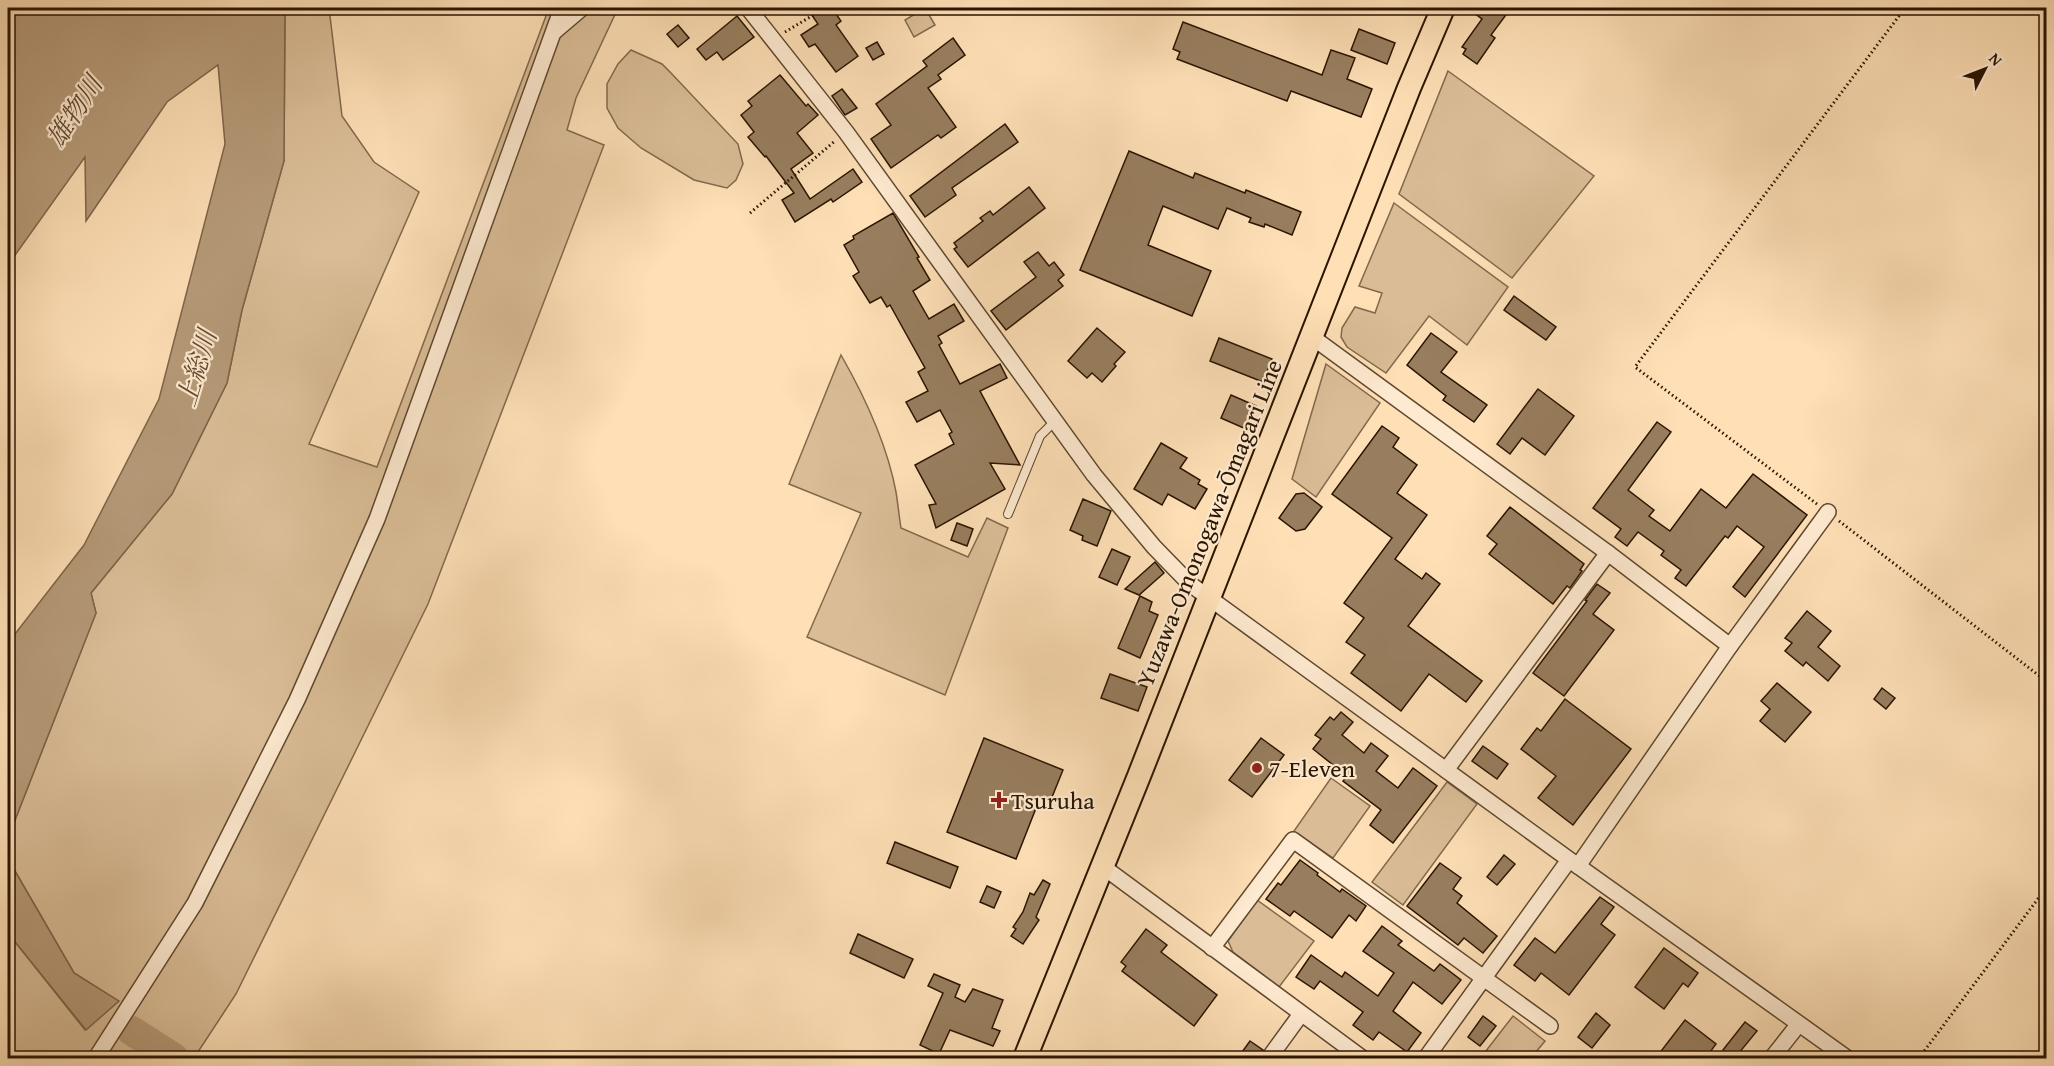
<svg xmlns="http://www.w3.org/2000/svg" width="2054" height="1066" viewBox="0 0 2054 1066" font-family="'Gentium Book Plus','Noto Serif JP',serif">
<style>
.green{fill:#dabd97;stroke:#82694c;stroke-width:1.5}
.water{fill:#b69a78;stroke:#7e6548;stroke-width:1.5}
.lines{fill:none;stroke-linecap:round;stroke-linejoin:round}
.river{stroke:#b69a78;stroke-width:30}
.building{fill:#987e5f;stroke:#2a1500;stroke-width:1.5}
.lane-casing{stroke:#5f482e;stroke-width:10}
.street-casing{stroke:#5f482e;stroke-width:18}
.primary-casing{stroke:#2a1500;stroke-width:26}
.path{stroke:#2a1500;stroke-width:3;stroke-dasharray:1.5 3;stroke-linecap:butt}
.lane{stroke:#feead0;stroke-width:8}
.street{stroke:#feead0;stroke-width:15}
.primary{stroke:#fedfb6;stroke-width:22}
.poi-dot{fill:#8f2418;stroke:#feead0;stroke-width:2}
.labels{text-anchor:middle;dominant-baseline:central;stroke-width:4.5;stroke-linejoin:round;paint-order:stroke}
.street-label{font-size:24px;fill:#2a1500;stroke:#feead0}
.poi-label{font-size:24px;fill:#2a1500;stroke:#feead0;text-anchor:start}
.water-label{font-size:26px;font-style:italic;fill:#624a30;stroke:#feead0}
</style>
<rect width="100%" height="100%" fill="#fedfb6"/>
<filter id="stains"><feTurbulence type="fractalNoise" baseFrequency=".00333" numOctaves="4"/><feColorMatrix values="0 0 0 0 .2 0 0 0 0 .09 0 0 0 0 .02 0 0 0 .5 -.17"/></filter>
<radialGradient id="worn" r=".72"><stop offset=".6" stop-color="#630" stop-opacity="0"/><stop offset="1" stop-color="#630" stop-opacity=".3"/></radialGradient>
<g class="green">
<polygon points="285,8 329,8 342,116 374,162 419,192 309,444 377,467 549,8 618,8 576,98 567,130 604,145 428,604 236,994 194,1058 8,1058 8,933 85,1030 118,1001 74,973 8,859 8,838 96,613 91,593 172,494 227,383 242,310 284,161"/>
<polygon points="925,8 935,25 914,37 905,20"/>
<polygon points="631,50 662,64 671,73 738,144 743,164 736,180 727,188 694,180 641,148 618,128 607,108 607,84 618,64"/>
<polygon points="1448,71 1594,176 1512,278 1399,194"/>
<polygon points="1394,203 1508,287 1467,345 1429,316 1386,373 1347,347 1341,337 1342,328 1355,307 1375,313 1382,293 1359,286"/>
<path d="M 841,355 C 865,397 887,444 896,492 C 898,504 899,516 901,528 L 968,557 L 987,518 L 1008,528 L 945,695 L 807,637 L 861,513 L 789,484 Z"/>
<polygon points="1326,364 1380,403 1316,497 1292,479"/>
<polygon points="1331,778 1370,806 1333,858 1294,831"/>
<polygon points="1447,782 1477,804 1403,905 1372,882"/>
<polygon points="1257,900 1314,941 1279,987 1233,952 1228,941"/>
<polygon points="1513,1016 1545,1041 1531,1058 1486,1058 1482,1056"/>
</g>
<g class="water">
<polygon points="8,8 285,8 284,161 242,310 227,383 172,494 91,593 96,613 8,838 8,643 84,545 159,399 225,144 218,65 167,102 86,221 85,157 8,265"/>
<polygon points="8,859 74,973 119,1001 86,1030 8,933"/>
</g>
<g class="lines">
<polyline class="river" points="132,1031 174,1058"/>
</g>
<g class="building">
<polygon points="807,8 832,8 841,21 836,25 858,56 836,72 815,44 809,47 801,35 818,24"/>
<polygon points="1467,8 1511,8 1491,35 1495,38 1477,64 1463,54 1466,49 1462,47 1482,19"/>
<polygon points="737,16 754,37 723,60 717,52 706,60 697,49"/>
<polygon points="1183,22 1322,75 1331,50 1355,58 1347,79 1372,89 1361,117 1291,91 1287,101 1177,59 1180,52 1173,49"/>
<polygon points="678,25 689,38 678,47 667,34"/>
<polygon points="1359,29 1395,43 1387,64 1351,50"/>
<polygon points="953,38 965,55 938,75 941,79 928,88 956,127 941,138 938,135 891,168 871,139 891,125 876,104 927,66 923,61"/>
<polygon points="877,42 884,54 873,60 866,48"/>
<polygon points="780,75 806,106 808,104 818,115 797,133 813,153 791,169 810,199 853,169 862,182 833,202 831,199 795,222 782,200 794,193 766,156 765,157 748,137 754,132 741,115 752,106 748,101"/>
<polygon points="842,89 857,108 845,115 832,96"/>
<polygon points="1005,124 1018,142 952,188 956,195 925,217 910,196"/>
<polygon points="1129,151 1193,178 1195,173 1245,193 1246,190 1301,212 1292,235 1265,224 1264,227 1249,222 1251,218 1227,208 1218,229 1163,206 1148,245 1211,271 1192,316 1080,270"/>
<polygon points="1029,187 1045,208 968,267 954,249 957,247 954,243 983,221 980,218 990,211 993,215"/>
<polygon points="893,213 919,257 917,258 930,280 913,291 929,319 954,304 964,321 938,336 942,343 939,345 960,384 1000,364 1007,378 980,391 1020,465 990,463 1005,489 936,528 929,505 936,504 915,465 954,444 949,434 952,432 940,410 917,422 906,402 928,391 918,372 925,368 890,305 887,307 881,297 870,303 853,276 859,272 844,245 854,239 853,236"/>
<polygon points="1038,252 1049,266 1054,262 1064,275 1058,280 1063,286 1006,330 991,311 1036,277 1024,262"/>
<polygon points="1514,296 1556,327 1546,340 1504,310"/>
<polygon points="1097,328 1125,352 1114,364 1116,366 1102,382 1092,373 1087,378 1068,361"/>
<polygon points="1431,333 1457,352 1441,372 1487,405 1474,422 1443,400 1446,396 1407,365"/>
<polygon points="1219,338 1272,359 1263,382 1210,361"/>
<polygon points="1538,389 1574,416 1545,455 1522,438 1510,454 1497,444"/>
<polygon points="1231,395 1256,406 1246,429 1221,418"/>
<polygon points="1657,422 1671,432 1628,490 1654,510 1649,516 1670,531 1701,489 1726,508 1753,474 1807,515 1745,597 1733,587 1764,547 1737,526 1728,538 1725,536 1686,586 1675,578 1681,570 1661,555 1664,551 1638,532 1627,546 1615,537 1621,529 1593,508"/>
<polygon points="1382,426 1399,438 1393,447 1417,465 1397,493 1427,515 1395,559 1422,579 1426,573 1440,584 1408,626 1482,681 1466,702 1429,674 1401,711 1351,673 1365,655 1346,642 1364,618 1344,603 1392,538 1332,494"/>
<polygon points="1161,443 1187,458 1180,468 1200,480 1198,484 1207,489 1195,509 1168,494 1162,505 1134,489"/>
<polygon points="1304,493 1322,507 1305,529 1296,531 1279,518 1296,494"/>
<polygon points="1083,499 1111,511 1097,546 1082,540 1083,536 1070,530"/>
<polygon points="1510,507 1584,564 1580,570 1582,571 1570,588 1567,586 1553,604 1489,554 1497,544 1487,536"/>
<polygon points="957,523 973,529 967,546 951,540"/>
<polygon points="1112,549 1130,557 1117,585 1099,577"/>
<polygon points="1155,562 1164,573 1139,595 1125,589"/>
<polygon points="1597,584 1610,593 1593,614 1614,630 1564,696 1533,673 1587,601 1585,600"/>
<polygon points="1140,596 1152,602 1149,611 1158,615 1140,658 1118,648"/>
<polygon points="1807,611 1831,631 1818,647 1840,666 1828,681 1806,662 1803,666 1785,651 1792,643 1785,638"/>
<polygon points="1110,674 1147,687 1138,711 1101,698"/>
<polygon points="1777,683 1811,712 1785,742 1760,721 1770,709 1761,701"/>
<polygon points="1882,688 1895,698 1886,709 1874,699"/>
<polygon points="1565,699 1631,749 1573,825 1538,798 1556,776 1521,749 1537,728 1541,731"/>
<polygon points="1341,712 1353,722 1342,735 1364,753 1371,743 1388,756 1376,771 1398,788 1413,768 1437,786 1393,843 1370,825 1381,810 1343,781 1347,776 1313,749 1321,739 1315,735 1330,717 1334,720"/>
<polygon points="984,738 1063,770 1050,802 1040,798 1016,859 947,832"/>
<polygon points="1261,738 1284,755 1252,797 1229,780"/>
<polygon points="1483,746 1508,764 1497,779 1472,761"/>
<polygon points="895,842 958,867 950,888 887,863"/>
<polygon points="1504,855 1515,864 1497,885 1487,877"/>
<polygon points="1300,860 1318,873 1317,875 1340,892 1342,889 1366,906 1356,921 1349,915 1332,938 1294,911 1290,916 1266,899 1278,883 1281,885"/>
<polygon points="1440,863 1461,878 1453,889 1462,896 1457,903 1497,936 1483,953 1464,938 1458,945 1407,906"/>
<polygon points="1043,880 1050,884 1036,917 1039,920 1023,944 1011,936 1016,929 1013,927 1023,912 1030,893 1034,895"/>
<polygon points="987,886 1001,892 994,908 980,902"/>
<polygon points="1600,897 1614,907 1601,924 1615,935 1569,995 1541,973 1535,981 1514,965 1535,938 1555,953"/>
<polygon points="1382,926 1402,941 1398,945 1434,971 1440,964 1461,980 1442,1004 1413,982 1393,1011 1421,1033 1407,1052 1379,1032 1373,1040 1353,1025 1363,1012 1320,981 1314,989 1296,977 1311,955 1342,977 1345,972 1378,996 1394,973 1363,951"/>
<polygon points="1146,929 1167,945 1161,952 1217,995 1194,1026 1122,971 1126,966 1121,962"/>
<polygon points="858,934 913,959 904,978 850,953"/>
<polygon points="1664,948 1698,973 1688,987 1683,983 1664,1009 1635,987"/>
<polygon points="934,974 960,985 955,997 965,1002 973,989 1003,1000 992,1028 1000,1031 993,1046 950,1030 939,1054 920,1045 943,993 928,986"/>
<polygon points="1596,1013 1610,1025 1592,1048 1578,1037"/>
<polygon points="1483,1016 1496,1026 1480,1046 1468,1037"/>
<polygon points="1685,1020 1716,1044 1705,1059 1655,1059"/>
<polygon points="1745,1022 1757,1031 1734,1059 1723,1050"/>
<polygon points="1250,1041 1263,1050 1258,1059 1237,1059"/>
</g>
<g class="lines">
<g class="lane-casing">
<polyline id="lane" points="1008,514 1040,436 1055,421"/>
</g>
<g class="street-casing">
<g id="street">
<polyline points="748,8 846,132 1094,475 1154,547 1190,584 1578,866 1847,1058"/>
<polyline points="555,31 582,8"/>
<polyline points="1312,337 1608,553 1730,646"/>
<polyline points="1446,770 1608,553"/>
<polyline points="1102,866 1362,1058"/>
<polyline points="1578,866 1730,646 1828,512"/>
<polyline points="1212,948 1293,840 1550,1026"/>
<polyline points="96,1058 195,903 297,700 377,519 562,8"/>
<polyline points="1269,1058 1301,1014"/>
<polyline points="1426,1058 1569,860"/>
<polyline points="1772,1058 1798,1025"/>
</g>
</g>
<g class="primary-casing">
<polyline id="primary" points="1025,1058 1139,776 1409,88 1443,8"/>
</g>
<g class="path">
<polyline points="2031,8 2046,19"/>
<polyline points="785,32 825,8"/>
<polyline points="750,213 835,141"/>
<polyline points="1817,504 1635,367 1905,8"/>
<polyline points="1839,521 2046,681"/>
<polyline points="1919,1058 2046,888"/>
</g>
<use href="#lane" class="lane"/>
<use href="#street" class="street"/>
<use href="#primary" class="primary"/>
</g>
<g class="poi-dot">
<circle cx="1257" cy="768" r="6"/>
<path d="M996 791h6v6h6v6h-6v6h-6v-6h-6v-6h6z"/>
</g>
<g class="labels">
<g class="street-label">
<text transform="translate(1209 523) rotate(-68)">Yuzawa-Omonogawa-Ōmagari Line</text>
</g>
<g class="poi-label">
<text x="1269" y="768">7-Eleven</text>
<text x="1011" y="800">Tsuruha</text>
</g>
<g class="water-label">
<text transform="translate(74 111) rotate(-57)">雄物川</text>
<text transform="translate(196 368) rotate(-73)">上総川</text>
</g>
</g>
<rect width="2054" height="1066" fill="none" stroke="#fedfb6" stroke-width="30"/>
<rect x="9" y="9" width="2036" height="1048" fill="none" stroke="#2a1500" stroke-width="3"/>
<rect x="15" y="15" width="2024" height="1036" fill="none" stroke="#2a1500" stroke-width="1.5"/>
<g transform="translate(1985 69) rotate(48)" stroke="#feead0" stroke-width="4.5" paint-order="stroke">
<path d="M0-4.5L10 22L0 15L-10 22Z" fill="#2a1500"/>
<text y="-9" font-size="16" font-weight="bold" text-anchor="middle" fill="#2a1500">N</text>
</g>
<rect width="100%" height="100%" filter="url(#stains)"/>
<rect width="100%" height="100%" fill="url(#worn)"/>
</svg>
